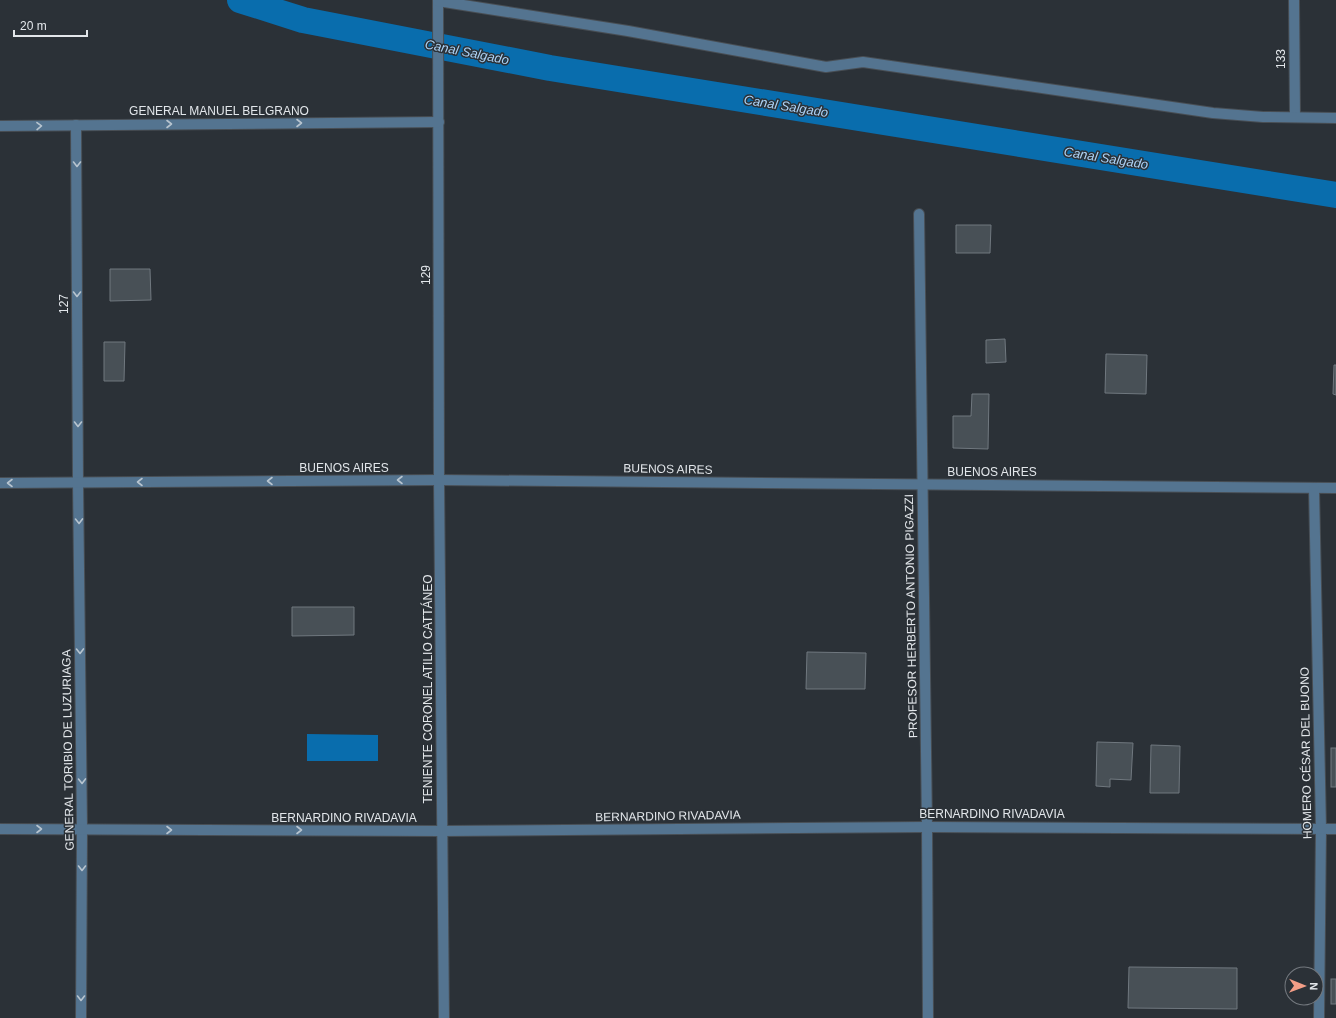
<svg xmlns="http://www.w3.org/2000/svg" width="1336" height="1018" viewBox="0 0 1336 1018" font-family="Arial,sans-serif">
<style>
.water{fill:#096dad}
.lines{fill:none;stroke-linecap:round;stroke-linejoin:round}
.canal{stroke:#096dad;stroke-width:26}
.building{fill:#485056;stroke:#70787f}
.minor-casing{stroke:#484e54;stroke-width:12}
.minor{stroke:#547490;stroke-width:10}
.oneway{stroke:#b7c4cf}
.labels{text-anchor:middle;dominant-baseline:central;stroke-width:3;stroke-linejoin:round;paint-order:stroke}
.street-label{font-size:12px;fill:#e2e6ea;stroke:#2b3137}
.water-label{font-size:13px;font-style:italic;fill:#acd2f5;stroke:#2b3137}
</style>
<rect width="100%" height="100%" fill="#2b3137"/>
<polygon class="water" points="307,734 378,735 378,761 307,761"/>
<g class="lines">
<polyline class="canal" points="240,0 303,20 550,68 1336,195"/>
</g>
<g class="building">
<polygon points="956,225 991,225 990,253 956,253"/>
<polygon points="110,269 150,269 151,300 110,301"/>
<polygon points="1005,339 1006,362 986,363 986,340"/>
<polygon points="104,342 125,342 124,381 104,381"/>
<polygon points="1106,354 1147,355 1146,394 1105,393"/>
<polygon points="1334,365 1336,365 1336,395 1333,394"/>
<polygon points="972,394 989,394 988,449 953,448 953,416 971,416"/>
<polygon points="292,607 354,607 354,635 292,636"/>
<polygon points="807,652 866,653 865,689 806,689"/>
<polygon points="1097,742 1133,743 1131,780 1110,779 1110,787 1096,786"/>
<polygon points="1151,745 1180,746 1179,793 1150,793"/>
<rect x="1331" y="748" width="5" height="39"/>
<polygon points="1129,967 1237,968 1237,1009 1128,1008"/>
<rect x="1331" y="979" width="5" height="25"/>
</g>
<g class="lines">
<g class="minor-casing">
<g id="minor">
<polyline points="438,0 439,480 444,1018"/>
<polyline points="1294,0 1295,117"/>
<polyline points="438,1 628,31 826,67 863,62 1213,113 1263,117 1336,118"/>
<polyline points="76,125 78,482 82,829 81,1018"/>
<polyline points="0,126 439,122"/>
<polyline points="919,214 927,827 928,1018"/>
<polyline points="0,483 439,480 1336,488"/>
<polyline points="1314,488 1321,829 1319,1018"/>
<polyline points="0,829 442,831 927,827 1336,829"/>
</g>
</g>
<use href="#minor" class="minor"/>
</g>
<defs><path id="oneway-chevron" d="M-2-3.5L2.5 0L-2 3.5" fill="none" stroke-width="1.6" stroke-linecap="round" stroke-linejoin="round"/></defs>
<g class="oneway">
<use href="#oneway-chevron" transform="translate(299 123)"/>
<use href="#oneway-chevron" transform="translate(169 124)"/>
<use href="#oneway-chevron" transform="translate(39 126) rotate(-1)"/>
<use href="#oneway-chevron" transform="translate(77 164) rotate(90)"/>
<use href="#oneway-chevron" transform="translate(77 294) rotate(90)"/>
<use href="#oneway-chevron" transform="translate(78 424) rotate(90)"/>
<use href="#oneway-chevron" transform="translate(400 480) rotate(180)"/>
<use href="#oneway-chevron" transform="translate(270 481) rotate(180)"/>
<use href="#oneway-chevron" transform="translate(140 482) rotate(180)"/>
<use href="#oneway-chevron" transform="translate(10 483) rotate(180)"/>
<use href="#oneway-chevron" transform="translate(79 521) rotate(89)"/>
<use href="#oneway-chevron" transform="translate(80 651) rotate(89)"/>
<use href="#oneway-chevron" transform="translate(82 781) rotate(89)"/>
<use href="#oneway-chevron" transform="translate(39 829)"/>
<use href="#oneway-chevron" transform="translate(169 830)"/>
<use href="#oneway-chevron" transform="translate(299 830)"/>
<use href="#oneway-chevron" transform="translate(82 868) rotate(90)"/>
<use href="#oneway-chevron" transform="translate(81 998) rotate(90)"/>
</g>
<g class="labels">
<g class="street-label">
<text transform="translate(1281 59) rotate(-90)">133</text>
<text x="219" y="111">GENERAL MANUEL BELGRANO</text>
<text transform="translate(426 275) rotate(-90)">129</text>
<text transform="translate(64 304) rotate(-90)">127</text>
<text x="344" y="468">BUENOS AIRES</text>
<text transform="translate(668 469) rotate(1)">BUENOS AIRES</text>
<text x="992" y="472">BUENOS AIRES</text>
<text transform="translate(911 616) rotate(-91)">PROFESOR HERBERTO ANTONIO PIGAZZI</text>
<text transform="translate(428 689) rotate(-90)">TENIENTE CORONEL ATILIO CATTÁNEO</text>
<text transform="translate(68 750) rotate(-91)">GENERAL TORIBIO DE LUZURIAGA</text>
<text transform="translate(1306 753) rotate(-91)">HOMERO CÉSAR DEL BUONO</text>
<text x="992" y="814">BERNARDINO RIVADAVIA</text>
<text transform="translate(668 816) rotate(-1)">BERNARDINO RIVADAVIA</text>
<text x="344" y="818">BERNARDINO RIVADAVIA</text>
</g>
<g class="water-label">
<text transform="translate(467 52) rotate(11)">Canal Salgado</text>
<text transform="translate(786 106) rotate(9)">Canal Salgado</text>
<text transform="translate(1106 158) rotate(9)">Canal Salgado</text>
</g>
</g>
<g transform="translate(1304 986) rotate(91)"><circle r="19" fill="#2b3137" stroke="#74797f"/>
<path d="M0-3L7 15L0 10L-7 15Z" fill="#f49e87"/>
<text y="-6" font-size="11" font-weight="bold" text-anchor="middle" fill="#e2e6ea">N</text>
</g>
<path d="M14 30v6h73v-6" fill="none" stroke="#e2e6ea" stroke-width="2"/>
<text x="20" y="30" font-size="12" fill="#e2e6ea" stroke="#2b3137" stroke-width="3" paint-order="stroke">20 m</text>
</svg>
